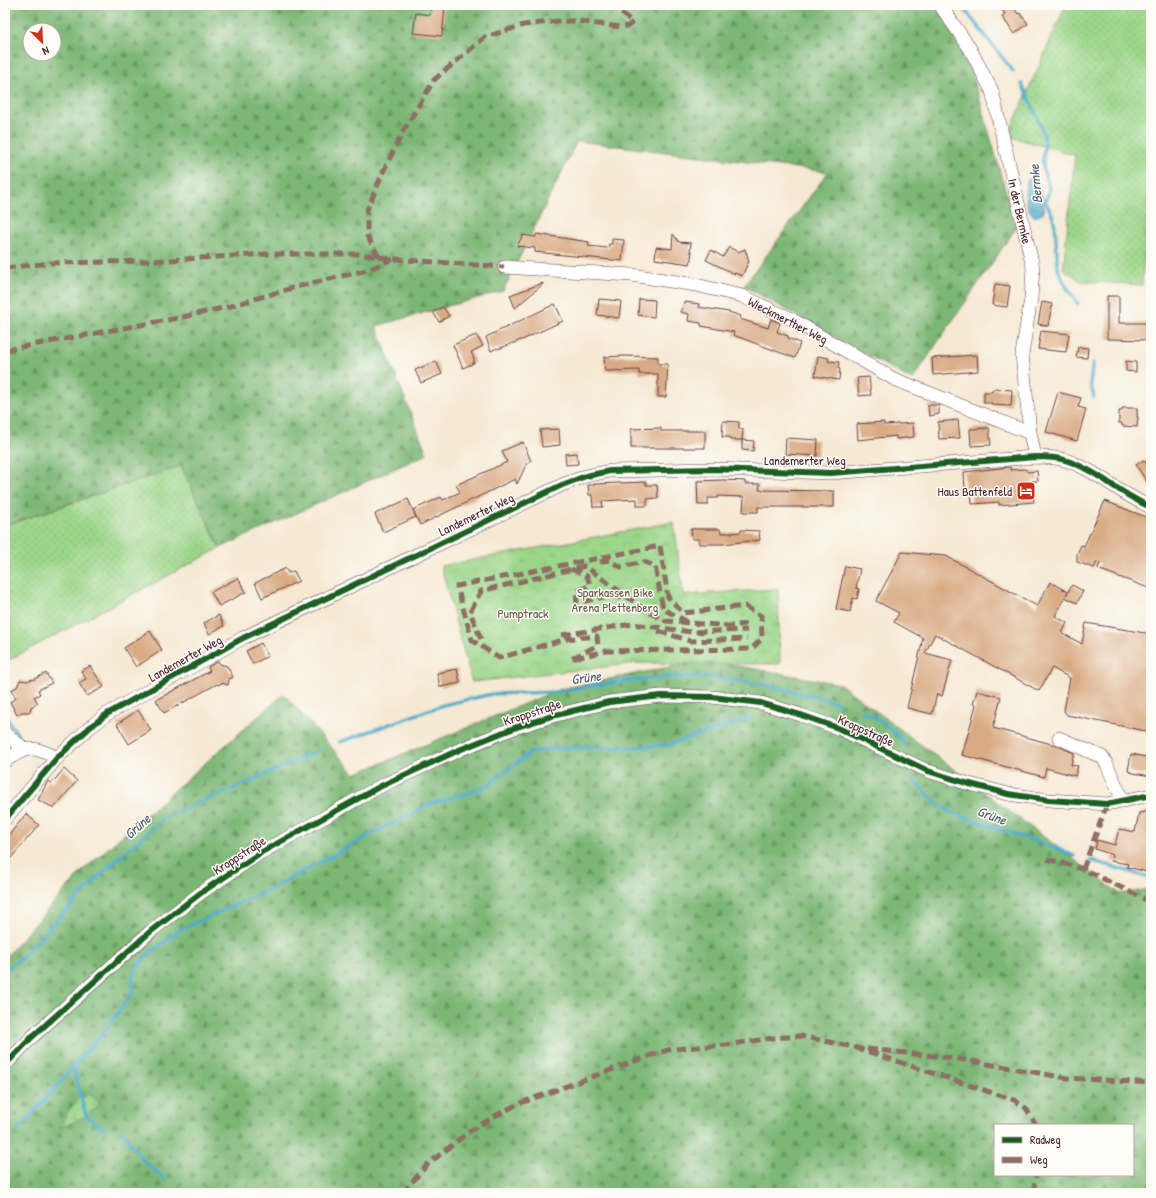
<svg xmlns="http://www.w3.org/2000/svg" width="1156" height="1198" viewBox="0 0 1156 1198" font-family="'Patrick Hand',sans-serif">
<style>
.grass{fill:url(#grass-dots);stroke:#727a5a}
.forest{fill:url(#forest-firs);stroke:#636b50;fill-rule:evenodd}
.wetland{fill:url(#wetland-marsh);stroke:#727a5a}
.park{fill:url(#park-crowns);stroke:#727a5a}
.water{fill:url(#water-ripples);stroke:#4b647b}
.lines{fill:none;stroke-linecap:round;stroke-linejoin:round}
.stream{stroke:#4caacb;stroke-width:3.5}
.building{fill:#d9ab84}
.minor-casing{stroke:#643d44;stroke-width:14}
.minor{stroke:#fff;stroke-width:13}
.quiet{stroke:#8d6e63;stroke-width:5;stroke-dasharray:10 5;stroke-linecap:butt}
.cycleway-casing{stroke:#fdfcf7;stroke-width:8}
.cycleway{stroke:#1b5e20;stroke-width:6}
.labels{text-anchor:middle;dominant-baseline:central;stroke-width:3;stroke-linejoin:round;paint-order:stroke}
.street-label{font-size:13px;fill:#4a1f2b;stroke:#fdfcf7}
.poi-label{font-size:13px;fill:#4a1f2b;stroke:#fdfcf7;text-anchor:end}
.park-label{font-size:13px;fill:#625647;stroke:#fdfcf7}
.water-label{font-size:14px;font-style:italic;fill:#4b576b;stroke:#fdfcf7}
</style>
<defs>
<pattern id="grass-dots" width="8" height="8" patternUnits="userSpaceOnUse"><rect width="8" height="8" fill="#9bd689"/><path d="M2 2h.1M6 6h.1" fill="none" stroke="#87b776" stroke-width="1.8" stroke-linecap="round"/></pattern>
<pattern id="forest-firs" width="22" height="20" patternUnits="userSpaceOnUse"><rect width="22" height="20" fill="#7cb775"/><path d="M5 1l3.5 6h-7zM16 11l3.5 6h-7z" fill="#689460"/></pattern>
<pattern id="wetland-marsh" width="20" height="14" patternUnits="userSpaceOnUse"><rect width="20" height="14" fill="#9bd689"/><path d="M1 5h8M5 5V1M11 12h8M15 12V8" fill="none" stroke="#87b776"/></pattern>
<pattern id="park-crowns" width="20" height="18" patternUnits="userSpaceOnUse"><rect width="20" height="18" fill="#9bd689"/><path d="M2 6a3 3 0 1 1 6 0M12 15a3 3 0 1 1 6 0" fill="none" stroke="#87b776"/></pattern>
<pattern id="water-ripples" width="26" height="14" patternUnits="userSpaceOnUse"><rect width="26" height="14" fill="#4caacb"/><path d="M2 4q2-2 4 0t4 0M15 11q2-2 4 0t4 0" fill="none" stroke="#418aa5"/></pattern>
</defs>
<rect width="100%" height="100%" fill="#fdfcf7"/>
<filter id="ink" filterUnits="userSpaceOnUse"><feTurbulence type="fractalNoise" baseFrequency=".025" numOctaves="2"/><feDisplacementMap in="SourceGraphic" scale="8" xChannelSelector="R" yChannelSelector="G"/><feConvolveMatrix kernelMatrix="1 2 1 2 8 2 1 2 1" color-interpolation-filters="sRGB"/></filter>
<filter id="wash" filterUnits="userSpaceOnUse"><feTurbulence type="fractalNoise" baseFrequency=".012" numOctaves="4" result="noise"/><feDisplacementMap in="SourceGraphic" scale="16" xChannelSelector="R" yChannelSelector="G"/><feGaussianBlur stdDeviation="0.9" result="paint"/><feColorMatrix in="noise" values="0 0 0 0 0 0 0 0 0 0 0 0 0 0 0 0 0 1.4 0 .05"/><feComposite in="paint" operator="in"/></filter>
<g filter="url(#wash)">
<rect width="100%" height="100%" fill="#f5e9d3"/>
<g class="grass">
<polygon points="1066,5 1151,5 1151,141 1142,285 1081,281 1063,269 1075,155 1008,136"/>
<polygon points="181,466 220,548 5,662 5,525 7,525"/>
</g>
<g class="forest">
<path d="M 5,5 L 953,5 L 1016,228 L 912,380 L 744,286 L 828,172 L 577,141 L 503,291 L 376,326 L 427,454 L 220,548 L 181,466 L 6,525 L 5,525 ZM 30,30 L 54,30 L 54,54 L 30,54 Z"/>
<path d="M 704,660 L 840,684 L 1120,894 L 1151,889 L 1151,1193 L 5,1193 L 5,958 L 83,870 L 284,694 L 355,774 L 560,689 ZM 995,1125 L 1133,1125 L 1133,1175 L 995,1175 Z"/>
</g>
<polygon class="wetland" points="89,1094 101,1103 86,1116 60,1128 68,1111 80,1097"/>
<polygon class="park" points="674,522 683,595 778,589 780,664 639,663 472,682 441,566"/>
<path class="water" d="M 1032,179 C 1041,189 1045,199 1044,212 L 1035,217 C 1025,210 1023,191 1027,180 Z"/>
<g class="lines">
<g class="stream">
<polyline points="961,5 1013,71"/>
<path d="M 1022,84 C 1028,97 1044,128 1045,141 C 1045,149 1042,158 1043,166 C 1044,180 1054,186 1045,201 L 1053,216 L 1055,226 L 1058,269 L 1066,286 L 1078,304"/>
<polyline points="1093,363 1090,383 1094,397"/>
<path d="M 862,712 C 880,718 894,729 905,744"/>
<polyline points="5,716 19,737"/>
<polyline points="340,742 443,705 492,694 555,692 618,682 670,677 711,677 762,684 825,699 839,703"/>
<polyline points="912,779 938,805 953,813 1058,849 1074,856"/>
<polyline points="1090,860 1151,878"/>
<polyline points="5,970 20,959 100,875 163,818 244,784 319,750"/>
<polyline points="73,1067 86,1116 103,1128"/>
<polyline points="18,1130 108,1027 134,990 132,979 135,969 146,956 180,930 272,888 385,827 430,804 474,791 488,785 531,752 551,749 583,747 620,748 668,745 750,718"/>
<polyline points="121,1130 142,1159 166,1180"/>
</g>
</g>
<g id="blocks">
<g class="building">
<polygon points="999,5 1012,5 1018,14 1020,13 1028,24 1014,34 1002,16 1005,14"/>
<polygon points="431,6 445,8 442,36 413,33 416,13 430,15"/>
<polygon points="536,234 589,242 588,246 608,248 609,244 612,244 612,239 624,240 622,261 535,252 535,248 517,246 523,235 536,237"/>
<polygon points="673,234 679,242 691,243 690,252 692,252 690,264 655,259 656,247 672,249"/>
<polygon points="729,247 738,252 745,249 749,261 742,276 735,273 735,274 706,260 711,250 723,257"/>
<polygon points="543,283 543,284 515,308 510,295"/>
<polygon points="995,284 1010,286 1007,307 992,305"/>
<polygon points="1107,296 1119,296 1119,323 1150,323 1150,340 1107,339"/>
<polygon points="599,299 621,301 619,318 597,315"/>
<polygon points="639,299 655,300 654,317 638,315"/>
<polygon points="685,302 699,304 699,307 704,308 729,312 741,316 740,319 768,328 771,319 780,323 777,332 788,336 788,338 800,343 795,358 733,335 734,332 701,326 701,323 688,321 689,314 680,312"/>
<polygon points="1042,302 1052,304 1048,326 1038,324"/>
<polygon points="555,304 563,321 524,339 498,349 497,348 491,351 486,337"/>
<polygon points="443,307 449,316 439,322 433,312"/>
<polygon points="1041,331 1069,334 1066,352 1038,349"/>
<polygon points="476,335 483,346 471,352 474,359 474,363 463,368 453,345"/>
<polygon points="1078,347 1088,348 1087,358 1076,357"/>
<polygon points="977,355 978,371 933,375 932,358"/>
<polygon points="624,356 658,357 658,364 668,364 666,397 658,397 658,374 639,374 639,370 605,371 604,357"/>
<polygon points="818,356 829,358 828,361 839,362 838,368 840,369 839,380 815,376"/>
<polygon points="436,361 442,374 421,383 415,370"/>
<polygon points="1126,361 1136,362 1136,372 1126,371"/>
<polygon points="869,377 871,395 859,396 857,378"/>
<polygon points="993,389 1012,390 1011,406 992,405 992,403 984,403 984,392 992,392"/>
<polygon points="1058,392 1081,398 1078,407 1086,409 1077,441 1046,432"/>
<polygon points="928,405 939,405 939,414 929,416"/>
<polygon points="1122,408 1137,408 1137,417 1138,417 1137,427 1122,426 1122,423 1119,423 1119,411 1122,411"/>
<polygon points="958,420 960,438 939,439 938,422"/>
<polygon points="723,421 739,422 739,429 743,429 742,440 730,440 730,437 722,437"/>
<polygon points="884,422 884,425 913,423 914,437 896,439 896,436 858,440 857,424"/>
<polygon points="661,428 661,431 705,431 705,448 631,448 631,429"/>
<polygon points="989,428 991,445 971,446 970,429"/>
<polygon points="559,429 560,445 542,447 540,430"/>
<polygon points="786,438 818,440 817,456 785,454"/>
<polygon points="742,440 754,441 753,451 742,450"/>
<polygon points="523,442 531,461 527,463 517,484 515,479 420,525 413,510 441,497 443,500 460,492 456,485 507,462 502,451"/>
<polygon points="577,453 578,464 566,465 565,454"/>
<polygon points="1144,460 1151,470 1151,488 1136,465"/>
<polygon points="1010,467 1011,470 1025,469 1028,472 1037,471 1038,481 1032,481 1034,502 999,505 999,502 972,504 971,490 965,490 964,472"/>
<polygon points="723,480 745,481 745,484 760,484 759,490 834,491 834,507 758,507 758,512 743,512 744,497 718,496 718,498 708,498 708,505 698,505 697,481"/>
<polygon points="646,482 646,485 657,485 658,498 647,499 647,506 637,506 637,499 602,501 603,507 593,507 592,495 589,495 588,485 595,485 594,484"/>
<polygon points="408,499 416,517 383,532 375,514"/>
<polygon points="1105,501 1151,519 1151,589 1098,569 1100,563 1097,562 1094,568 1077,562 1077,554 1081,545 1084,546"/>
<polygon points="691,529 720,529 721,533 731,533 741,532 741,530 759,531 760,540 722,544 699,544 699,539 692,539"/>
<polygon points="902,552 946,556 1037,606 1050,582 1068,592 1066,595 1072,585 1083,591 1077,603 1065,597 1055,616 1067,623 1062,633 1082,644 1086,623 1151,634 1151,732 1067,715 1064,711 1070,678 1052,668 1039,691 935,634 925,653 952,660 942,696 937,694 932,714 907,708 923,638 894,622 899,613 876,601"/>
<polygon points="845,566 860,569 856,588 859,589 857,599 853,598 850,612 836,609"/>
<polygon points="286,568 288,573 294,571 299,581 262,598 255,583"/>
<polygon points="238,578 246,592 219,606 211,592"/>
<polygon points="219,615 224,626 209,634 204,623"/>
<polygon points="150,631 162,650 136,667 124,648"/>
<polygon points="261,643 268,656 253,664 246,651"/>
<polygon points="218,661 220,664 227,666 233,677 229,679 228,685 222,683 218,685 217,684 164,713 156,700 210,671 208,667"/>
<polygon points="90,666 104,687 87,696 79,683 86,679 81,671"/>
<polygon points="457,669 460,683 440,687 437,673"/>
<polygon points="46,673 52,683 38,690 40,694 34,697 38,703 31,707 30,712 22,712 17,715 10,702 16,698 11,690 17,687 20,680 28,681 32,679 33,680"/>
<polygon points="977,691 1001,697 993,728 1055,745 1074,753 1071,765 1078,766 1075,776 1046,768 1044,777 962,755 976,705 973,704"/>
<polygon points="138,710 151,730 129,744 117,724"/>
<polygon points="1131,754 1151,758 1151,776 1133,773 1128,771"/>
<polygon points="64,769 77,781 54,808 38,800 48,781 52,783"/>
<polygon points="1151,811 1151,873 1127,867 1128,864 1111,861 1113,855 1095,849 1097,840 1115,845 1119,829 1135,832 1139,813"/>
<polygon points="26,814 39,825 5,865 5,840"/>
</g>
</g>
</g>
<g filter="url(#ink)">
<use href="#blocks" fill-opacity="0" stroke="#643d44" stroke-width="1"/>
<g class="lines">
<g class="minor-casing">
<g id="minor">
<polyline points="940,5 969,47 992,91 1033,267 1031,298 1022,354 1030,433 1035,457"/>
<polyline points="504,267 632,275 696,285 742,296 793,320 894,379 1030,433"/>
<polyline points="5,733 24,749"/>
<polyline points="1059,738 1102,757 1106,763 1123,801"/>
<path d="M 5,761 C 27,746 33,745 57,758"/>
<path d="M 5,819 L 57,758 L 89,728 L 107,714 L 243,638 L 562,485 L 586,476 L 610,471 L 714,469 L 831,473 L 1035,457 C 1045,457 1055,457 1065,460 C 1097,470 1121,495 1151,507"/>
<polyline points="5,1065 32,1037 151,931 202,892 260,853 379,787 459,750 514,728 552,716 609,702 661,696 712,697 761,703 801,715 838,728 928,771 966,783 1008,794 1049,800 1107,804 1151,795"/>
</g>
</g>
<use href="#minor" class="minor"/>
<g class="quiet">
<polyline points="379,257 367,236 367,210 383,172 402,133 434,80 485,37 524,25 557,21 577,21 620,27 628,26 633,22 611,5"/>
<polyline points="5,268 51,263 151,261 268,254 360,254 393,259 504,267"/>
<polyline points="5,350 178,318 227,307 296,287 367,270 393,259"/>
<polygon points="660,546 668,597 683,613 745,606 761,616 762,639 751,649 606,651 571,659 598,645 597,636 566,639 499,658 472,640 457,586"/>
<polyline points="600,562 608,560 621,567 644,562 655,566 663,609 686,621"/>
<polyline points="571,569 587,576 590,585 576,592 577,603 608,596 628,598"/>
<polyline points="658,631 690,641 747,639"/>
<polyline points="562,635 633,624 691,632 747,630"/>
<polyline points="481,639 470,612 481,591 585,566 645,610 666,621 729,626 746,624"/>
<polyline points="1107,804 1083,869 1151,902"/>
<polyline points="1047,859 1083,869"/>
<polyline points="867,1049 954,1058 1067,1078 1151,1083"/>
<polyline points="402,1193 428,1164 470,1131 495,1116 518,1104 646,1057 671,1049 726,1045 773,1038 800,1036 854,1047 1014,1100 1026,1108 1036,1125"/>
<polyline points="1033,1193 1036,1175"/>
</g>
<g class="cycleway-casing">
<g id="cycleway">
<path d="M 5,819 L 57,758 L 89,728 L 107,714 L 243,638 L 562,485 L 586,476 L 610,471 L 714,469 L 831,473 L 1035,457 C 1045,457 1055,457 1065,460 C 1097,470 1121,495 1151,507"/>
<polyline points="5,1065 32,1037 151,931 202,892 260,853 379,787 459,750 514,728 552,716 609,702 661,696 712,697 761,703 801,715 838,728 928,771 966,783 1008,794 1049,800 1107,804 1151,795"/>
</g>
</g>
<use href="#cycleway" class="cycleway"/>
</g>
</g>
<defs>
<g id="hotel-square" transform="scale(1)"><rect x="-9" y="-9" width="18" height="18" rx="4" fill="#c8321e" stroke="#fdfcf7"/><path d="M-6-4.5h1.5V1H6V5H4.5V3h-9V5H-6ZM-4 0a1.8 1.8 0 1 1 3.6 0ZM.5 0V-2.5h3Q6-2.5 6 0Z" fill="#fff"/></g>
</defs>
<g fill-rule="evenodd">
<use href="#hotel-square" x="1026" y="491"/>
</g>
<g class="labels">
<g class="street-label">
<text transform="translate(1020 211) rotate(77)">In der Bermke</text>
<text transform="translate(788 320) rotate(27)">Wieckmerther Weg</text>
<text x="805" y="460">Landemerter Weg</text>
<text transform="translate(476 514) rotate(-26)">Landemerter Weg</text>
<text transform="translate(185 658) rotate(-29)">Landemerter Weg</text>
<text transform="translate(532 712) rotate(-18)">Kroppstraße</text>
<text transform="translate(866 730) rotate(24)">Kroppstraße</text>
<text transform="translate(239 855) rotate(-33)">Kroppstraße</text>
</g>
<g class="poi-label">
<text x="1012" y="491">Haus Battenfeld</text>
</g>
<g class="park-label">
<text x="615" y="592">Sparkassen Bike<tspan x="615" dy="15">Arena Plettenberg</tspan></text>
<text x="523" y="613">Pumptrack</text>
</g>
<g class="water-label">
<text transform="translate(1035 184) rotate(-95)">Bermke</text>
<text transform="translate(586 677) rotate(-8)">Grüne</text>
<text transform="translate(992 815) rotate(20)">Grüne</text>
<text transform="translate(137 826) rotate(-42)">Grüne</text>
</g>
</g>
<rect width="1156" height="1198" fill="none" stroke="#fdfcf7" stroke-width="20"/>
<rect x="994" y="1124" width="140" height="52" fill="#fdfcf7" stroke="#b5a4a5"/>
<rect x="1002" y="1137" width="20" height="6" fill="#1b5e20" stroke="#b5a4a5"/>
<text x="1030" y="1144" font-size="12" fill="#4a1f2b">Radweg</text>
<rect x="1002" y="1157" width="20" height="6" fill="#8d6e63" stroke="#b5a4a5"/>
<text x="1030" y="1164" font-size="12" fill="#4a1f2b">Weg</text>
<g transform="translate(42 42) rotate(156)"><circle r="19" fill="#fdfcf7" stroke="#b5a4a5"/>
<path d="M0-3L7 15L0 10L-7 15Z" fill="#c8321e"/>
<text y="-6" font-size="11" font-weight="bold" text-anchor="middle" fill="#4a1f2b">N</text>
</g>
</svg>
